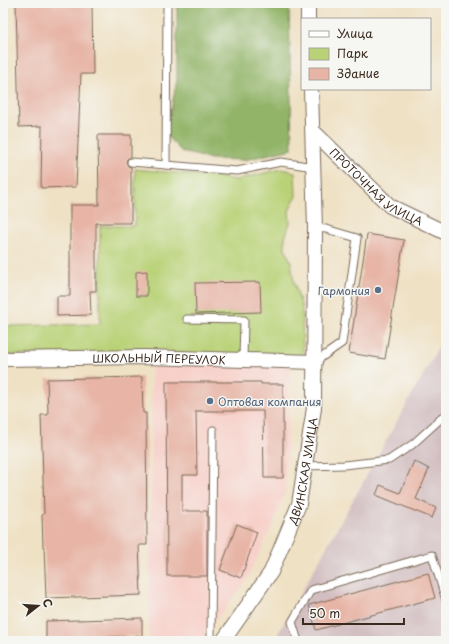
<svg xmlns="http://www.w3.org/2000/svg" width="449" height="644" viewBox="0 0 449 644" font-family="'Playpen Sans',sans-serif">
<style>
.built{fill:#f7d0c9}
.industrial{fill:#d2bec1}
.green{fill:#b9d277;stroke:#7a7e4a}
.forest{fill:#92b468;stroke:#666f43}
.building{fill:#e7b4a5}
.lines{fill:none;stroke-linecap:round;stroke-linejoin:round}
.service-casing{stroke:#7a6a58;stroke-width:9}
.minor-casing{stroke:#7a6a58;stroke-width:16}
.service{stroke:#fff;stroke-width:7}
.minor{stroke:#fff;stroke-width:14}
.service-dot{fill:#5c6f8a;stroke:#f6f6f2;stroke-width:1.5}
.labels{text-anchor:middle;dominant-baseline:central;stroke-width:3;stroke-linejoin:round;paint-order:stroke}
.street-label{font-size:11px;fill:#3b2a1e;stroke:#f6f6f2}
.service-label{font-size:11px;fill:#4e5e75;stroke:#f6f6f2;text-anchor:end}
</style>
<rect width="100%" height="100%" fill="#f6f6f2"/>
<filter id="ink" filterUnits="userSpaceOnUse"><feTurbulence type="fractalNoise" baseFrequency=".025" numOctaves="2"/><feDisplacementMap in="SourceGraphic" scale="8" xChannelSelector="R" yChannelSelector="G"/><feConvolveMatrix kernelMatrix="1 2 1 2 8 2 1 2 1" color-interpolation-filters="sRGB"/></filter>
<filter id="wash" filterUnits="userSpaceOnUse"><feTurbulence type="fractalNoise" baseFrequency=".012" numOctaves="4" result="noise"/><feDisplacementMap in="SourceGraphic" scale="16" xChannelSelector="R" yChannelSelector="G"/><feGaussianBlur stdDeviation="0.9" result="paint"/><feColorMatrix in="noise" values="0 0 0 0 0 0 0 0 0 0 0 0 0 0 0 0 0 1.4 0 .05"/><feComposite in="paint" operator="in"/></filter>
<g filter="url(#wash)">
<rect width="100%" height="100%" fill="#efe1c4"/>
<polygon class="built" points="152,364 291,364 285,491 272,526 246,581 200,641 149,638"/>
<polygon class="industrial" points="446,334 446,641 274,641"/>
<polygon class="green" points="135,169 218,177 236,180 281,169 295,172 296,196 289,211 290,223 285,238 285,248 291,262 294,282 302,308 303,358 3,355 3,326 100,324 100,226 135,226"/>
<polygon class="forest" points="177,3 289,3 292,149 244,160 211,159 182,152 166,135 177,80"/>
<g id="blocks">
<g class="building">
<polygon points="16,3 92,3 93,74 81,74 76,187 41,188 42,126 19,127"/>
<polygon points="98,135 131,135 131,157 127,159 126,162 128,166 131,167 131,223 96,223 96,291 90,291 91,315 57,316 57,296 70,296 70,205 99,205"/>
<polygon points="367,234 404,240 385,359 349,353"/>
<polygon points="147,271 147,296 136,296 136,272"/>
<polygon points="260,282 261,312 196,314 195,283"/>
<polygon points="142,377 143,413 146,413 147,545 139,545 141,595 46,598 44,547 43,547 42,515 44,514 41,415 48,415 47,379"/>
<polygon points="166,382 261,382 261,384 283,384 283,478 264,478 263,411 196,411 197,475 182,475 182,511 207,511 207,576 167,576"/>
<polygon points="414,461 429,469 416,499 436,508 432,518 376,495 380,485 400,493"/>
<polygon points="237,524 257,532 241,578 220,570"/>
<polygon points="428,573 435,598 316,630 309,605"/>
<polygon points="142,618 142,636 46,639 46,621"/>
</g>
</g>
</g>
<g filter="url(#ink)">
<use href="#blocks" fill-opacity="0" stroke="#7a6a58" stroke-width="1"/>
<g class="lines">
<g class="service-casing">
<g id="service">
<polyline points="131,162 237,171 281,162 314,167"/>
<polyline points="166,165 167,3"/>
<polyline points="187,319 244,320 243,360"/>
<polyline points="315,362 342,343 357,238 326,229 315,228"/>
<polyline points="305,466 344,465 389,460 413,444 446,414"/>
<polyline points="211,641 213,430"/>
<polyline points="298,641 292,622 311,590 432,555 446,600"/>
</g>
</g>
<g class="minor-casing">
<g id="minor">
<polyline points="308,19 308,3"/>
<path id="s1" d="M 313,131 L 390,206 L 446,233"/>
<path id="s2" d="M 3,359 L 145,357 L 315,362"/>
<path id="s3" d="M 223,641 L 271,572 L 299,504 L 314,408 L 315,228 L 311,89"/>
</g>
</g>
<use href="#service" class="service"/>
<use href="#minor" class="minor"/>
</g>
</g>
<g class="service-dot">
<circle cx="378" cy="290" r="4"/>
<circle cx="210" cy="401" r="4"/>
</g>
<g class="labels">
<g class="street-label">
<text stroke="none"><textPath href="#s1" startOffset="85">ПРОТОЧНАЯ УЛИЦА</textPath></text>
<text stroke="none"><textPath href="#s2" startOffset="156">ШКОЛЬНЫЙ ПЕРЕУЛОК</textPath></text>
<text stroke="none"><textPath href="#s3" startOffset="191">ДВИНСКАЯ УЛИЦА</textPath></text>
</g>
<g class="service-label">
<text x="370" y="290">Гармония</text>
<text x="218" y="401" text-anchor="start">Оптовая компания</text>
</g>
</g>
<rect width="449" height="644" fill="none" stroke="#f6f6f2" stroke-width="16"/>
<rect x="301" y="18" width="130" height="72" fill="#f6f6f2" stroke="#aba49d"/>
<rect x="309" y="31" width="20" height="6" fill="#ffffff" stroke="#aba49d"/>
<text x="337" y="38" font-size="12" fill="#3b2a1e">Улица</text>
<rect x="309" y="48" width="20" height="12" fill="#b9d277" stroke="#aba49d"/>
<text x="337" y="58" font-size="12" fill="#3b2a1e">Парк</text>
<rect x="309" y="68" width="20" height="12" fill="#e7b4a5" stroke="#aba49d"/>
<text x="337" y="78" font-size="12" fill="#3b2a1e">Здание</text>
<g transform="translate(38 606) rotate(73)" stroke="#f6f6f2" stroke-width="3" paint-order="stroke">
<path d="M0-3L7 15L0 10L-7 15Z" fill="#3b2a1e"/>
<text y="-6" font-size="11" font-weight="bold" text-anchor="middle" fill="#3b2a1e">С</text>
</g>
<path d="M303 618v6h101v-6" fill="none" stroke="#3b2a1e" stroke-width="2"/>
<text x="309" y="618" font-size="12" fill="#3b2a1e" stroke="#f6f6f2" stroke-width="3" paint-order="stroke">50 m</text>
</svg>
